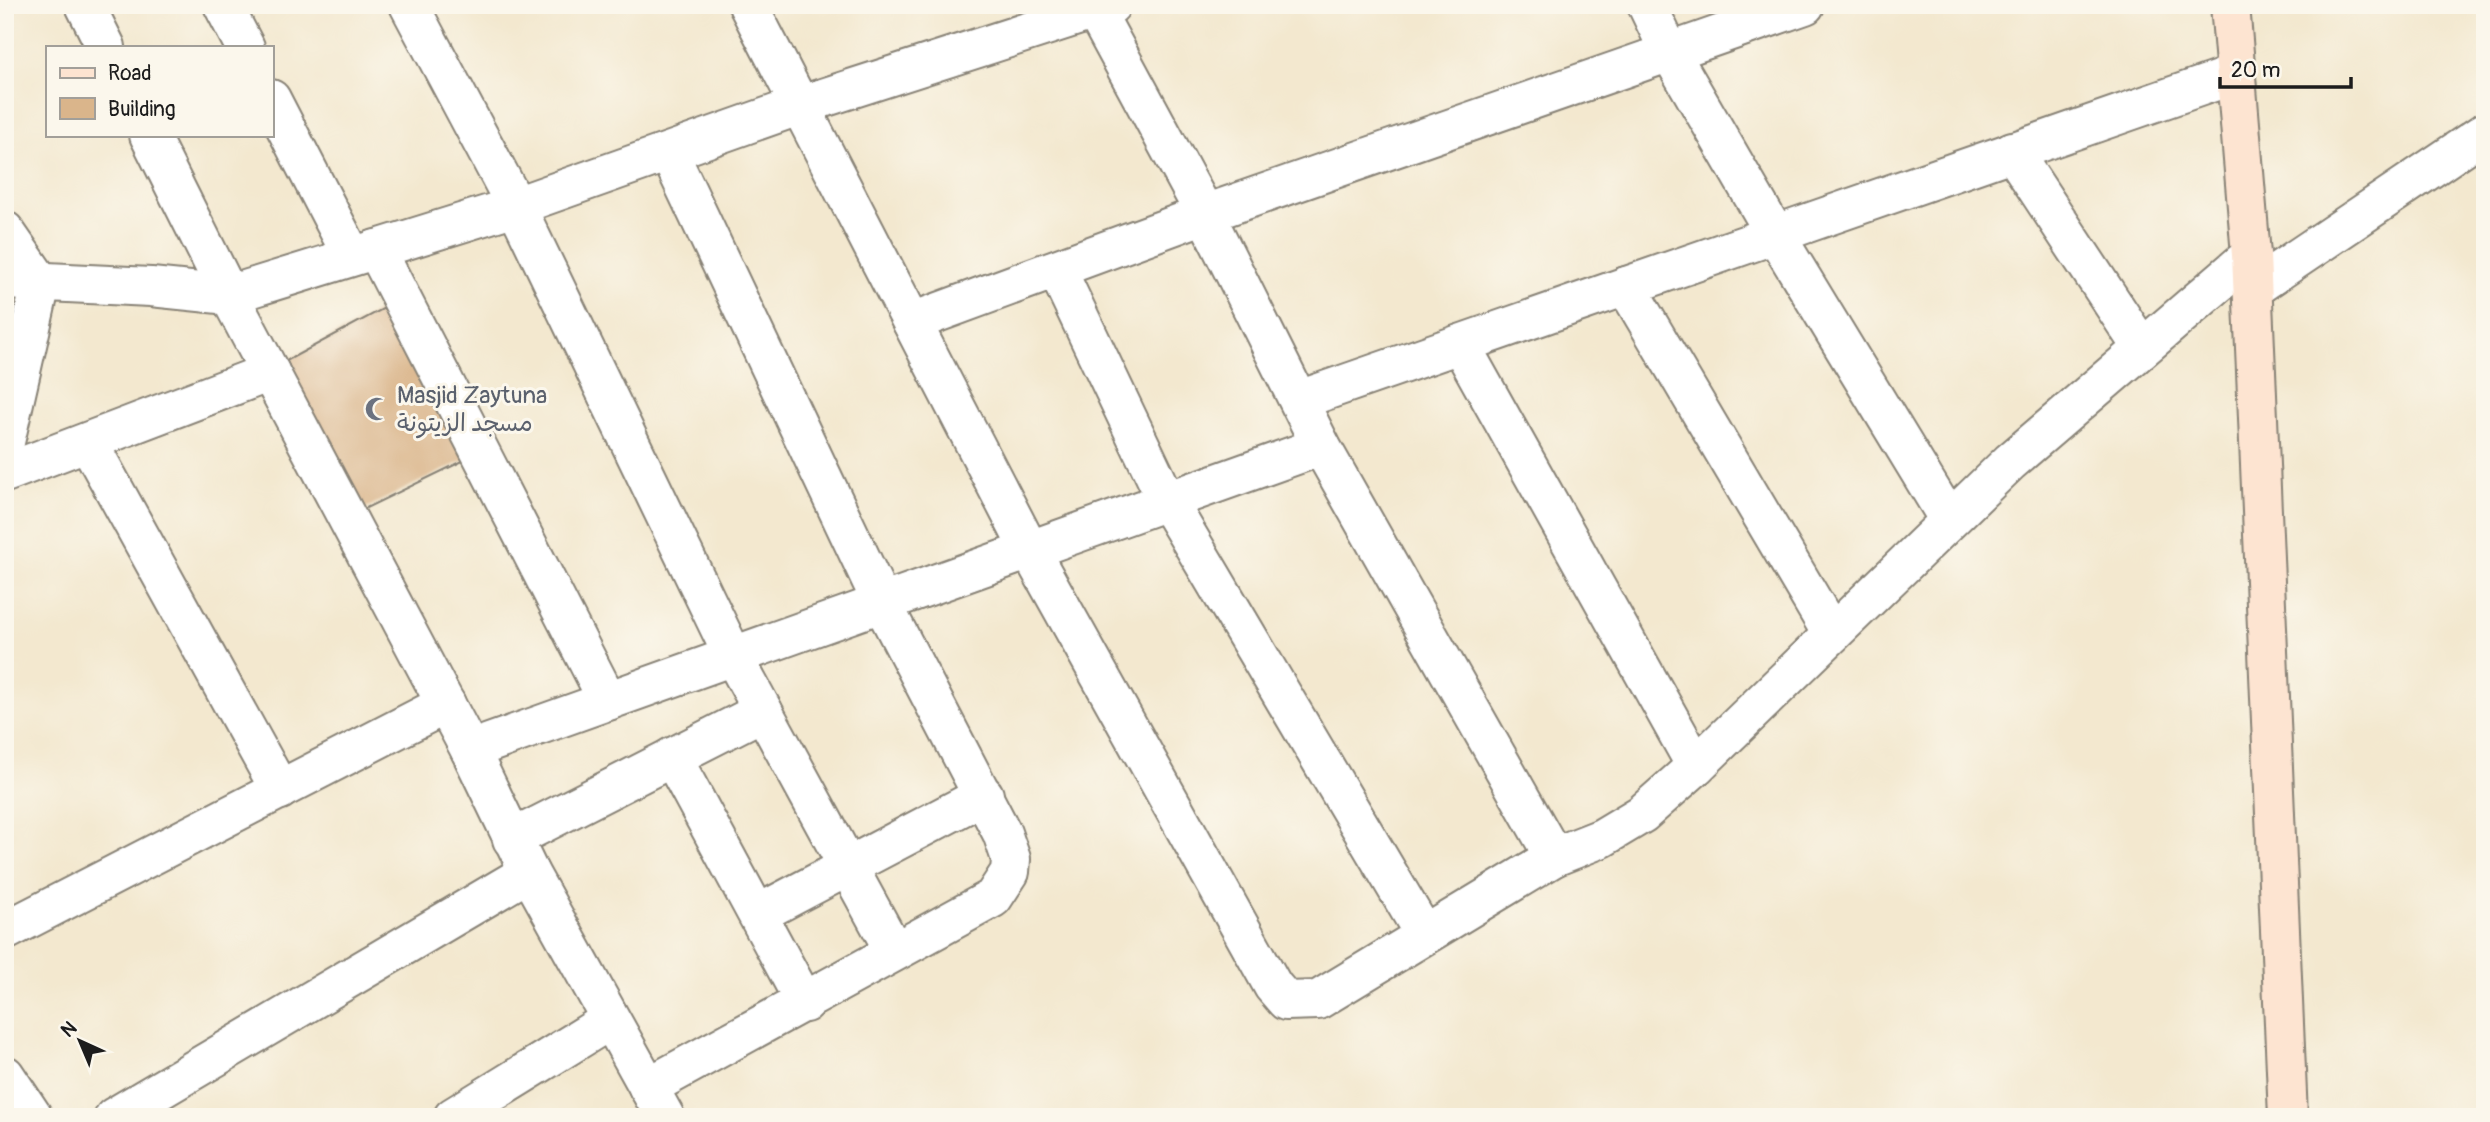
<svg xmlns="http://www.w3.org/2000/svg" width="2490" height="1122" viewBox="0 0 2490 1122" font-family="Pangolin,'Playpen Sans Arabic',sans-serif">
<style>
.building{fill:#dab58b}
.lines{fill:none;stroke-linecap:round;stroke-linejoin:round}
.street-casing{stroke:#888276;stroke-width:42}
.secondary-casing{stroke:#888276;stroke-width:42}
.street{stroke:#fff;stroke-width:38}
.secondary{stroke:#fde4d1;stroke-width:38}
.labels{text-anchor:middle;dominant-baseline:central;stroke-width:6;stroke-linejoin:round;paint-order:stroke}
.worship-label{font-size:24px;fill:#5b616d;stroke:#fbf7ec;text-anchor:start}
</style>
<rect width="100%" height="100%" fill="#fbf7ec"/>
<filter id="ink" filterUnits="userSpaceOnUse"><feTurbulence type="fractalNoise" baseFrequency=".0143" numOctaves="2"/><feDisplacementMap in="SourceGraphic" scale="14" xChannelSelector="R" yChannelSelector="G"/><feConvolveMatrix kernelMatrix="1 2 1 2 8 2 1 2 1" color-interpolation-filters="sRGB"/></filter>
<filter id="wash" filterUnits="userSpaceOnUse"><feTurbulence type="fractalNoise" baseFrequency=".00686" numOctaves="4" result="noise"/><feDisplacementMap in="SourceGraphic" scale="28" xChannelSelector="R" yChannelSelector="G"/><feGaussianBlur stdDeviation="1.57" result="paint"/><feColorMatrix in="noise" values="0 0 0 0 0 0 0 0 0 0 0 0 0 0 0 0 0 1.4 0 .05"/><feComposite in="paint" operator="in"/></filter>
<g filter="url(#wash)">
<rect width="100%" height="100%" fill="#f3e8cf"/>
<g id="blocks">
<polygon class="building" points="388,306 471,457 360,511 286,361"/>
</g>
</g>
<g filter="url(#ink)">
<use href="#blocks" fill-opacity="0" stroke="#888276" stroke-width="2"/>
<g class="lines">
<g class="street-casing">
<g id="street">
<polyline points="85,5 106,47"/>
<polyline points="223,5 245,47"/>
<polyline points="409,5 516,206 733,656 894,951"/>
<polyline points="748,5 1029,549 1273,986 1286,1001 1318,1000 1554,857"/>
<polyline points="1092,5 1205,214 1321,446 1554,857 1602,838 1642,814 1696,766 2010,462 2251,255"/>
<polyline points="1647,5 1669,51 1775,234 1949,520"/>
<polyline points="271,99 352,256"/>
<polyline points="149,135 229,295 470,750 529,872 665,1117"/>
<polyline points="2012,151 2142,348"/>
<polyline points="5,231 41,283 5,442"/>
<polyline points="376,249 608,701"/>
<polyline points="1057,270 1166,499 1424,934"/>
<polyline points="5,280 151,287 229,295 516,206 801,105 1111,5"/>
<polyline points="1626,286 1832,634"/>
<polyline points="2252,289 2485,132"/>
<polyline points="912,322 1205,214 1805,5"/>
<polyline points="1460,344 1696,766"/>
<polyline points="1299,400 2236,74"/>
<polyline points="88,442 280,790"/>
<polyline points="5,473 270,372"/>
<polyline points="470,750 1321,446"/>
<polyline points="672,757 805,1003"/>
<polyline points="512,839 763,711"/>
<polyline points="758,914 984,795"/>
<polyline points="5,931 446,704"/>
<polyline points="5,1075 33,1117"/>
<polyline points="648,1087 993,898 1010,872 1011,859 1002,833 881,601 669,153"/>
<polyline points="114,1117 529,872"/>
<polyline points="453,1117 610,1020"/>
</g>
</g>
<g class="secondary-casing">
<polyline id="secondary" points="2230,5 2251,255 2288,1117"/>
</g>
<use href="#street" class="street"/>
<use href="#secondary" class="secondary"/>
</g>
</g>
<defs>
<g id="mosque-bare" transform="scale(1.89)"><path d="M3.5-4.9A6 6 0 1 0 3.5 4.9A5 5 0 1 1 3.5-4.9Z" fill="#6b7280" stroke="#fbf7ec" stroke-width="2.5" paint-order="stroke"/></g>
</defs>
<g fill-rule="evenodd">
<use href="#mosque-bare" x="377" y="409"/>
</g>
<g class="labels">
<g class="worship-label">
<text x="397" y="395">Masjid Zaytuna<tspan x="397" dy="28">مسجد الزيتونة</tspan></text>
</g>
</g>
<rect width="2490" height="1122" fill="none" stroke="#fbf7ec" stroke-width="28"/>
<rect x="46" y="46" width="228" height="91" fill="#fbf7ec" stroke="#a29f99" stroke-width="2"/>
<rect x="60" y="68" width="35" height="10" fill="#fde4d1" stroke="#a29f99" stroke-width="2"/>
<text x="108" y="80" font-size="21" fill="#1c1c1c">Road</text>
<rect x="60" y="98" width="35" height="21" fill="#dab58b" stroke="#a29f99" stroke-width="2"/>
<text x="108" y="116" font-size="21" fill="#1c1c1c">Building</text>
<g transform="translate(80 1041) rotate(316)" stroke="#fbf7ec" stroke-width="5" paint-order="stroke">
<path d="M0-5L12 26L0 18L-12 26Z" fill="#1c1c1c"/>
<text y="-10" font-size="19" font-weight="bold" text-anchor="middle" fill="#1c1c1c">N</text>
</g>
<path d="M2220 77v10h131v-10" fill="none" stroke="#1c1c1c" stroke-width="3.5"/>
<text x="2231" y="77" font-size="21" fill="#1c1c1c" stroke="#fbf7ec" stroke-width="5" paint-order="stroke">20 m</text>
</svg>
